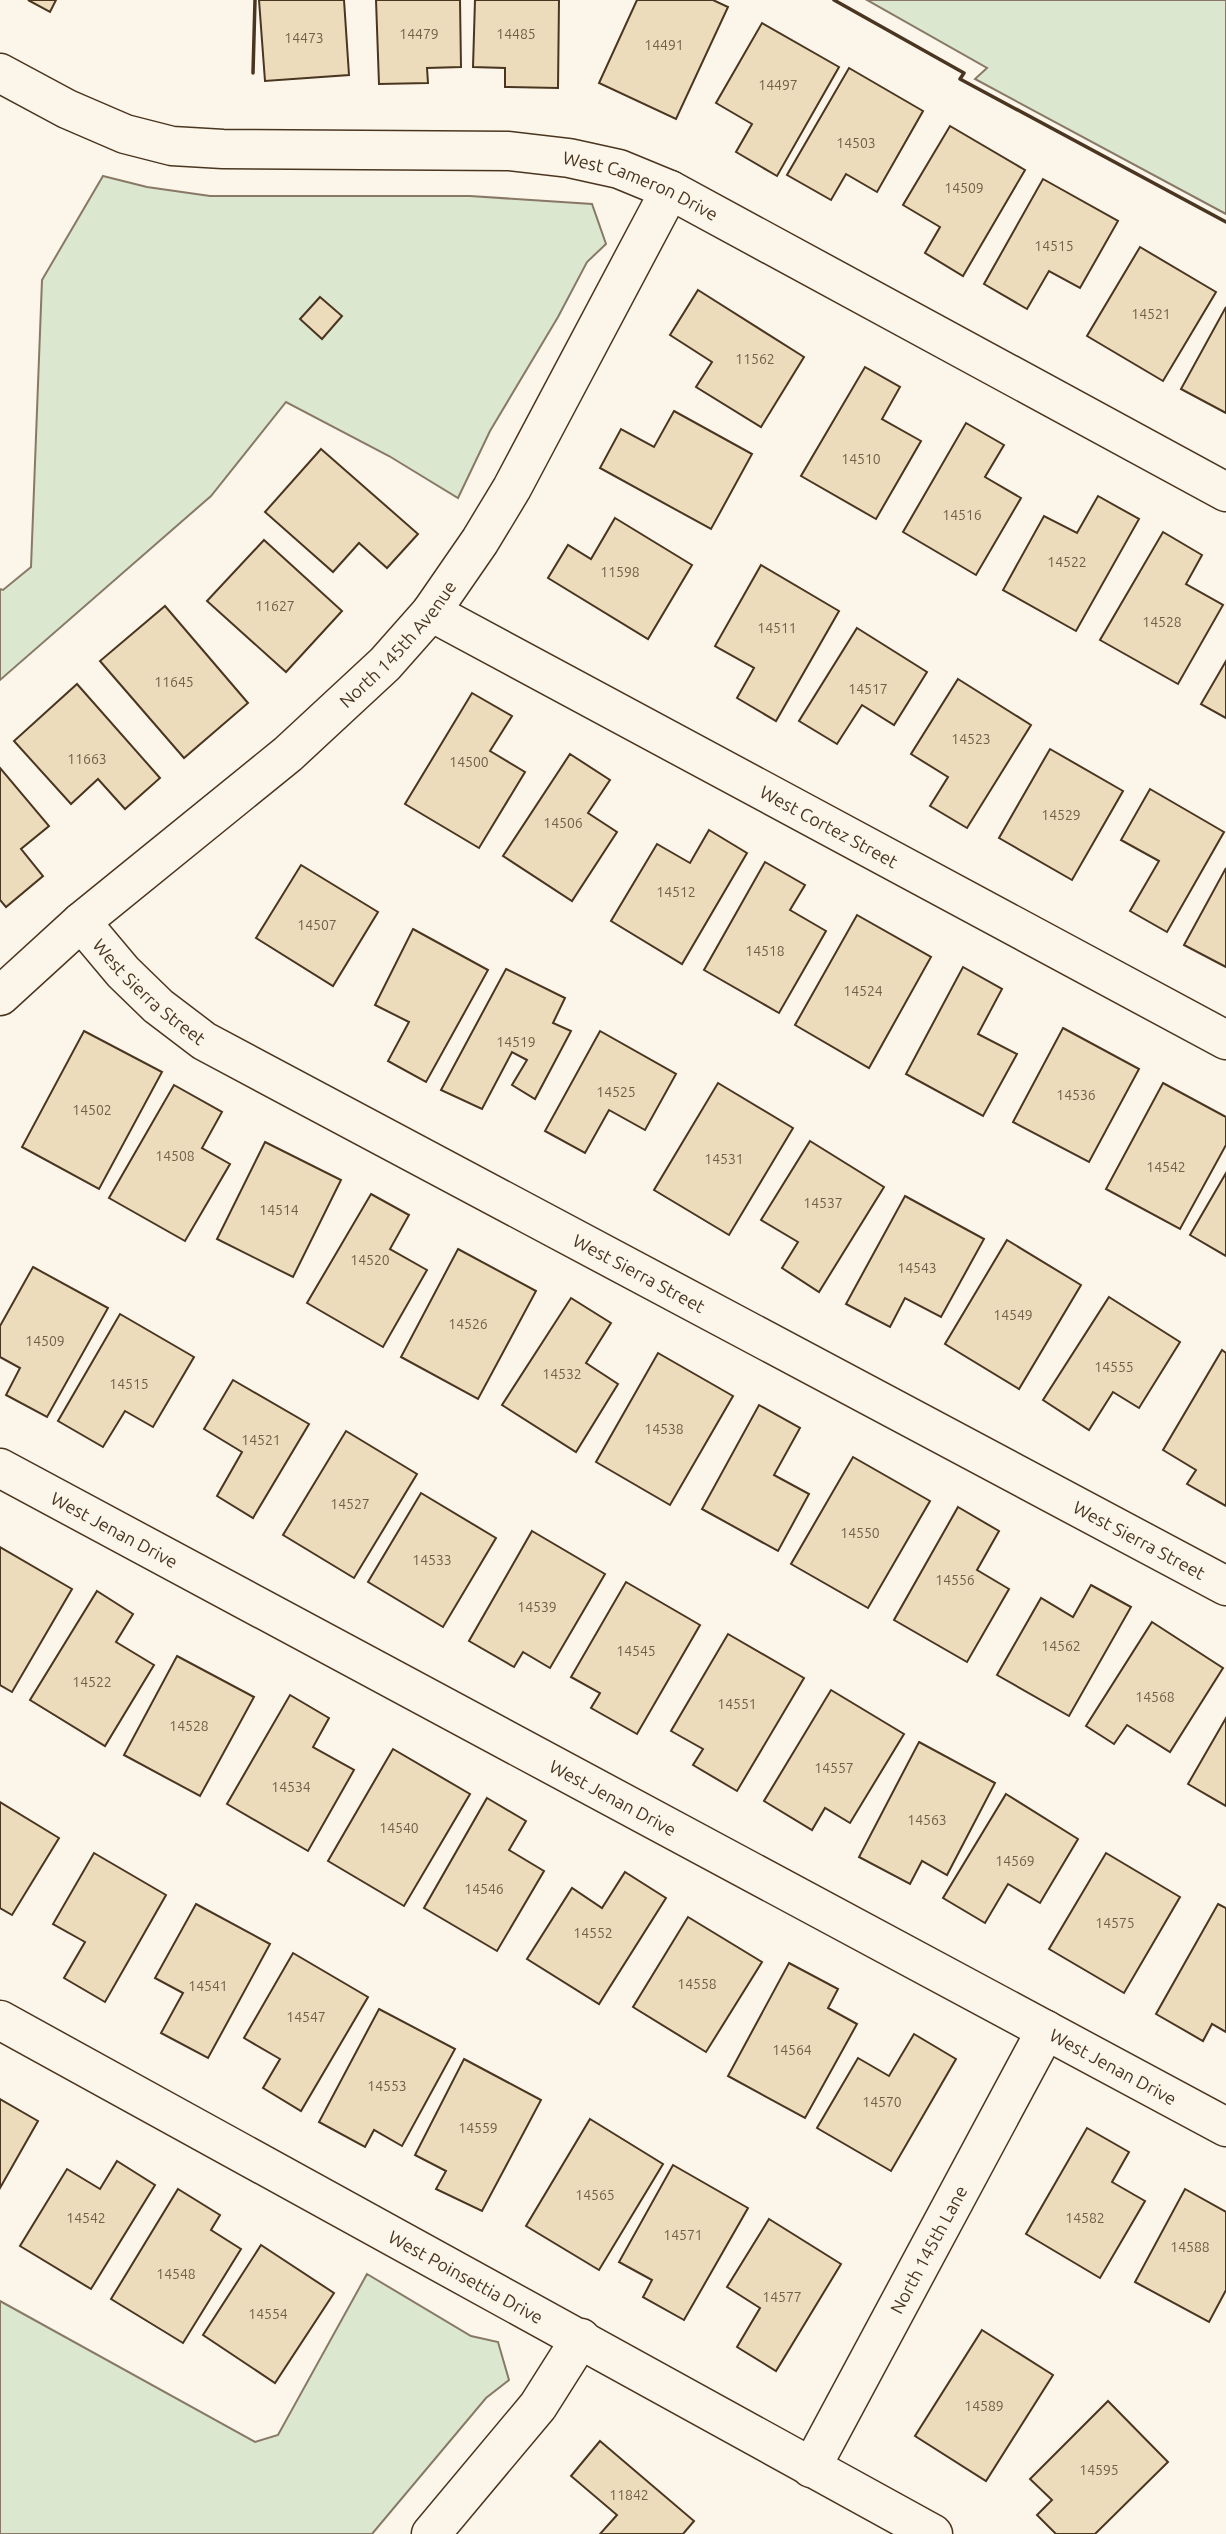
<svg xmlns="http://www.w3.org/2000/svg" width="1226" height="2534" viewBox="0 0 1226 2534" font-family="Ubuntu,sans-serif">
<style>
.green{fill:#dce7d0;stroke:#887966;stroke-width:2}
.building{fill:#ecdcbc;stroke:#4a3520;stroke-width:2}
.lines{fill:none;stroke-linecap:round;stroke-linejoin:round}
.minor-casing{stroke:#4a3520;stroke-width:41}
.minor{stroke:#fbf6e9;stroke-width:38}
.wall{stroke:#4a3520;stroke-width:3.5}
.labels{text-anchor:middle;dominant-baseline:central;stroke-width:5;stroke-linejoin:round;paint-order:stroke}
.number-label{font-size:14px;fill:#725f47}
.street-label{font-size:18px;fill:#4a3520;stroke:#fbf6e9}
</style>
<rect width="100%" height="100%" fill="#fbf6e9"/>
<g class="green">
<polygon points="867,0 1226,0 1226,214 975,79 987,68"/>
<polygon points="103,176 147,187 210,196 470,196 592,204 606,244 587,262 558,317 490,431 458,498 389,456 286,402 211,496 0,680 0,589 3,590 31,567 42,280"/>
<polygon points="367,2274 471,2336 498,2342 509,2380 486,2398 372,2534 0,2534 0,2301 255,2442 278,2435"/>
</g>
<g class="building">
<polygon points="28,0 56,0 50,12"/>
<polygon points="259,0 344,0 349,75 265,81"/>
<polygon points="376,0 460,0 461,67 427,68 428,83 379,84"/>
<polygon points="475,0 559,0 558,88 505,87 505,68 473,67"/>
<polygon points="637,0 713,0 728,7 676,119 599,83"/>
<polygon points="762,23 839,67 777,176 736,152 752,124 716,103"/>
<polygon points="849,68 923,111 877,192 846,174 831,200 787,175"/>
<polygon points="950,126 1025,170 963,276 925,253 940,227 903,205"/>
<polygon points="1043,179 1118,221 1080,288 1049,271 1027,309 984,284"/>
<polygon points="1140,247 1216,292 1163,381 1087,336"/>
<polygon points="698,290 804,357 761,427 696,387 712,362 670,335"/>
<polygon points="320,297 342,316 322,339 300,319"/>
<polygon points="1226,307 1226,413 1181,389"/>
<polygon points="865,367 900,387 882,419 921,441 876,519 801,476"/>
<polygon points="674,411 752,454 711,529 600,468 621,429 654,447"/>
<polygon points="966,423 1004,445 985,477 1021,498 976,575 903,532"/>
<polygon points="321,449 418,534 387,568 359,543 333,572 265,512"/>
<polygon points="1098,496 1139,519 1076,631 1003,590 1044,516 1077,533"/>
<polygon points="615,518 692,565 648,639 548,578 568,545 591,559"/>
<polygon points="1163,532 1202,555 1186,584 1223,605 1178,684 1100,640"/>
<polygon points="264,540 342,611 286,672 207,601"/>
<polygon points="761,565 839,611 776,721 737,698 754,668 715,646"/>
<polygon points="165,606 248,703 184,758 100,661"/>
<polygon points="857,628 927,672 894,725 862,705 837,744 799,721"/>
<polygon points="1226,661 1226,718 1201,704"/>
<polygon points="958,679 1031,725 967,828 930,806 948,777 911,754"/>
<polygon points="77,684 160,778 125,809 98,779 71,804 14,741"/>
<polygon points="472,693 512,716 490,751 525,772 479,848 405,804"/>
<polygon points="1050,749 1123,791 1072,880 999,838"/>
<polygon points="570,754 610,780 588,813 617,832 572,901 503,856"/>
<polygon points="0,768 49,826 21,849 43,876 6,907 0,900"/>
<polygon points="1150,789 1224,832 1167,932 1130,911 1159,861 1121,840"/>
<polygon points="709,830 747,853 682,964 611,921 657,844 690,863"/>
<polygon points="765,862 805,885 790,910 826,931 779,1013 704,970"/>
<polygon points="301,865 378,912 333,986 256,938"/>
<polygon points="1226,868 1226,967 1184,945"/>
<polygon points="857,915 931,957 869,1068 795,1025"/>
<polygon points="413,929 488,970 426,1082 388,1061 409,1022 375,1005"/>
<polygon points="963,967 1002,989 978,1034 1017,1054 983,1116 906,1074"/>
<polygon points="506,969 565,998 553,1023 571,1031 535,1099 512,1085 527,1060 512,1052 482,1109 441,1090"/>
<polygon points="1063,1028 1139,1069 1089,1162 1013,1122"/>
<polygon points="84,1031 162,1072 99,1189 22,1147"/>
<polygon points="600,1031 676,1074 645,1130 609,1110 585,1153 545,1131"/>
<polygon points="718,1083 793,1128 729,1235 654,1190"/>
<polygon points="1163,1083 1226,1117 1226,1145 1180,1229 1106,1189"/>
<polygon points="174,1085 222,1112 202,1148 230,1164 185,1241 109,1198"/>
<polygon points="810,1141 884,1187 819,1292 782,1268 798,1242 761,1220"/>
<polygon points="265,1142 341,1180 293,1277 217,1239"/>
<polygon points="1226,1173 1226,1256 1190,1235"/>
<polygon points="371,1194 409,1215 390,1249 427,1270 383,1347 307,1303"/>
<polygon points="905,1196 984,1239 941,1317 905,1298 890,1327 846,1304"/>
<polygon points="1007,1240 1081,1285 1019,1389 945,1344"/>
<polygon points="458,1249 536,1291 478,1399 401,1357"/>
<polygon points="33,1267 108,1308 47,1417 6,1395 20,1368 0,1357 0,1326"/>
<polygon points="1109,1297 1180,1342 1139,1408 1113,1392 1089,1430 1043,1400"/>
<polygon points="571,1298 611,1323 586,1363 618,1384 576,1452 502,1405"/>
<polygon points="120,1314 194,1357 153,1427 125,1411 103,1447 58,1421"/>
<polygon points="1222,1350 1226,1353 1226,1506 1187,1484 1196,1470 1163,1450"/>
<polygon points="658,1353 733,1396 670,1505 596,1462"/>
<polygon points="233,1380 309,1424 253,1518 217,1496 242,1452 204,1429"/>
<polygon points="759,1405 800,1428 774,1475 809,1494 778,1551 702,1509"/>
<polygon points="346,1431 417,1474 354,1578 283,1535"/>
<polygon points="853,1457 930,1501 868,1608 791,1564"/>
<polygon points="421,1493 496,1538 443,1627 368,1582"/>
<polygon points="958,1507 999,1531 977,1570 1009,1589 967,1662 894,1620"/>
<polygon points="532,1531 605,1574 550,1668 523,1652 514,1667 469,1641"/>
<polygon points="0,1547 72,1589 12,1692 0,1685"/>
<polygon points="626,1582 700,1625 637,1734 591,1708 600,1693 571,1677"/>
<polygon points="1091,1585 1131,1607 1069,1716 997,1675 1041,1598 1073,1617"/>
<polygon points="97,1591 133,1614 116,1642 154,1665 105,1746 30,1700"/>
<polygon points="1152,1622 1223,1668 1170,1752 1127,1725 1114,1744 1086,1726"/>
<polygon points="728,1634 804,1678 737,1791 693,1765 703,1749 671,1731"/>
<polygon points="177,1656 254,1697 200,1796 124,1755"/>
<polygon points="831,1690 904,1734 850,1823 825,1808 812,1830 764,1801"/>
<polygon points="290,1695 329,1718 313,1747 354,1770 308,1851 227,1804"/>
<polygon points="1226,1718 1226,1806 1188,1784"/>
<polygon points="919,1742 995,1783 947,1875 922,1861 910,1884 859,1857"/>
<polygon points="393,1749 470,1794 404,1906 328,1861"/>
<polygon points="1006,1794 1078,1839 1040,1903 1008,1884 985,1923 943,1898"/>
<polygon points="487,1798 526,1821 509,1850 544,1871 497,1951 424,1908"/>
<polygon points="0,1802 59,1838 12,1915 0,1908"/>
<polygon points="94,1853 166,1895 105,2002 64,1978 85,1942 53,1924"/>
<polygon points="1106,1853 1180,1897 1124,1993 1049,1949"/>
<polygon points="625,1872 666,1898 599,2004 527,1959 572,1888 602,1908"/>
<polygon points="196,1904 270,1944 208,2058 161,2033 183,1993 155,1978"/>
<polygon points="1218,1904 1226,1908 1226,2032 1212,2024 1203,2041 1156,2014"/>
<polygon points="688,1917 762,1962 706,2052 633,2007"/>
<polygon points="293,1953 368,1997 301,2111 263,2088 280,2059 244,2038"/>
<polygon points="789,1963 838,1989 828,2008 857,2024 805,2118 728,2076"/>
<polygon points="379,2009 455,2049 402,2146 374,2130 365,2147 319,2122"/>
<polygon points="914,2034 956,2059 891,2171 817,2128 858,2058 889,2076"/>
<polygon points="464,2059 541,2100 482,2211 436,2189 446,2171 415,2155"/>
<polygon points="0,2099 38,2121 0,2188"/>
<polygon points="590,2119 663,2164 599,2270 526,2226"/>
<polygon points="1087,2128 1129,2152 1112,2182 1145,2201 1100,2278 1026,2234"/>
<polygon points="117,2161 155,2185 91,2289 20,2246 67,2169 100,2189"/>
<polygon points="673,2165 748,2208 684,2320 643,2297 652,2280 619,2262"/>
<polygon points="178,2189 220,2215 211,2230 241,2249 183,2343 111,2299"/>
<polygon points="1185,2189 1226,2212 1226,2290 1209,2322 1135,2282"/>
<polygon points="769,2219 841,2264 776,2371 737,2347 760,2308 727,2287"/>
<polygon points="261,2245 334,2293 275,2383 203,2335"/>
<polygon points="982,2330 1053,2375 986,2481 915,2436"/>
<polygon points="1108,2401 1168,2462 1095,2534 1056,2534 1037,2515 1052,2500 1030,2479"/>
<polygon points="600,2441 694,2521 683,2534 600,2534 617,2515 571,2476"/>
</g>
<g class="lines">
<g class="minor-casing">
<g id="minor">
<path id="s1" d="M 0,73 L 67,109 L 125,134 L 172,146 L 223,149 L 509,151 L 569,158 L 619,169 L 670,190 L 1226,492"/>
<path id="s2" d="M 431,612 L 1226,1040"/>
<path id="s3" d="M 81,922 L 123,972 L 158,1006 L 204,1041 L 1226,1586"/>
<path id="s4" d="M 0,996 L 81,922 L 288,754 L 385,664 L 431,612 L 480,541 L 512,488 L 670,190"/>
<path id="s5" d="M 0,1468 L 1226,2127"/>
<path id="s6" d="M 0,2020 L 933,2534"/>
<path id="s7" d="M 811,2468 L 1046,2030"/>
<polyline points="431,2534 538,2406 581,2338"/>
</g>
</g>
<use href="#minor" class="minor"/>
<g class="wall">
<polyline points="834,0 964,73 960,79 1226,222"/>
<polyline points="253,73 255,0"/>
</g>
</g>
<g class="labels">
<g class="number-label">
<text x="419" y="34">14479</text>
<text x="516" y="34">14485</text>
<text x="304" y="38">14473</text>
<text x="664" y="45">14491</text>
<text x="778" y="85">14497</text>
<text x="856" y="143">14503</text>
<text x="964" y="188">14509</text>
<text x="1054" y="246">14515</text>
<text x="1151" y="314">14521</text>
<text x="755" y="359">11562</text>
<text x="861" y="459">14510</text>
<text x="962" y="515">14516</text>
<text x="1067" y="562">14522</text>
<text x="620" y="572">11598</text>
<text x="275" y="606">11627</text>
<text x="1162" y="622">14528</text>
<text x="777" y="628">14511</text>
<text x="174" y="682">11645</text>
<text x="868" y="689">14517</text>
<text x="971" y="739">14523</text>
<text x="87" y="759">11663</text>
<text x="469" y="762">14500</text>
<text x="1061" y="815">14529</text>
<text x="563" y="823">14506</text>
<text x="676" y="892">14512</text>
<text x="317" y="925">14507</text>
<text x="765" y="951">14518</text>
<text x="863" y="991">14524</text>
<text x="516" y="1042">14519</text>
<text x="616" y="1092">14525</text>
<text x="1076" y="1095">14536</text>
<text x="92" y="1110">14502</text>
<text x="175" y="1156">14508</text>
<text x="724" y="1159">14531</text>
<text x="1166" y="1167">14542</text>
<text x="823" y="1203">14537</text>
<text x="279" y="1210">14514</text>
<text x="370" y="1260">14520</text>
<text x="917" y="1268">14543</text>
<text x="1013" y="1315">14549</text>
<text x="468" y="1324">14526</text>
<text x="45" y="1341">14509</text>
<text x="1114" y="1367">14555</text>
<text x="562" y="1374">14532</text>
<text x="129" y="1384">14515</text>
<text x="664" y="1429">14538</text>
<text x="261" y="1440">14521</text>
<text x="350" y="1504">14527</text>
<text x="860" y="1533">14550</text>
<text x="432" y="1560">14533</text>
<text x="955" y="1580">14556</text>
<text x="537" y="1607">14539</text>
<text x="1061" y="1646">14562</text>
<text x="636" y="1651">14545</text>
<text x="92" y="1682">14522</text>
<text x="1155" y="1697">14568</text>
<text x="737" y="1704">14551</text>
<text x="189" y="1726">14528</text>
<text x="834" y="1768">14557</text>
<text x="291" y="1787">14534</text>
<text x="927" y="1820">14563</text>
<text x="399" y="1828">14540</text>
<text x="1015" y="1861">14569</text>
<text x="484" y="1889">14546</text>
<text x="1115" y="1923">14575</text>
<text x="593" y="1933">14552</text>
<text x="697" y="1984">14558</text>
<text x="208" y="1986">14541</text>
<text x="306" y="2017">14547</text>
<text x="792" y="2050">14564</text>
<text x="387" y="2086">14553</text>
<text x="882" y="2102">14570</text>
<text x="478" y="2128">14559</text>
<text x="595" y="2195">14565</text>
<text x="86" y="2218">14542</text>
<text x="1085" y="2218">14582</text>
<text x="683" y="2235">14571</text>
<text x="1190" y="2247">14588</text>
<text x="176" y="2274">14548</text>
<text x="782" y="2297">14577</text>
<text x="268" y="2314">14554</text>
<text x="984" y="2406">14589</text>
<text x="1099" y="2470">14595</text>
<text x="629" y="2495">11842</text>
</g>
<g class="street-label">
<text stroke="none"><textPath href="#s1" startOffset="662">West Cameron Drive</textPath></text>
<text stroke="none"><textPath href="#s4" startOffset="532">North 145th Avenue</textPath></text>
<text stroke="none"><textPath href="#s2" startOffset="452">West Cortez Street</textPath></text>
<text stroke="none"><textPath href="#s3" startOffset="98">West Sierra Street</textPath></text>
<text stroke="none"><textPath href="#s3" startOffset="665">West Sierra Street</textPath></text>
<text stroke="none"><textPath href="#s5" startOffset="130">West Jenan Drive</textPath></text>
<text stroke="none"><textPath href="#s3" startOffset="1232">West Sierra Street</textPath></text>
<text stroke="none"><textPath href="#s5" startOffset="696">West Jenan Drive</textPath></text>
<text stroke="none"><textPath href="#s5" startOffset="1264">West Jenan Drive</textPath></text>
<text stroke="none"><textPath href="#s7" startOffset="248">North 145th Lane</textPath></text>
<text stroke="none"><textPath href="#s6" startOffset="532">West Poinsettia Drive</textPath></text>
</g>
</g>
</svg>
